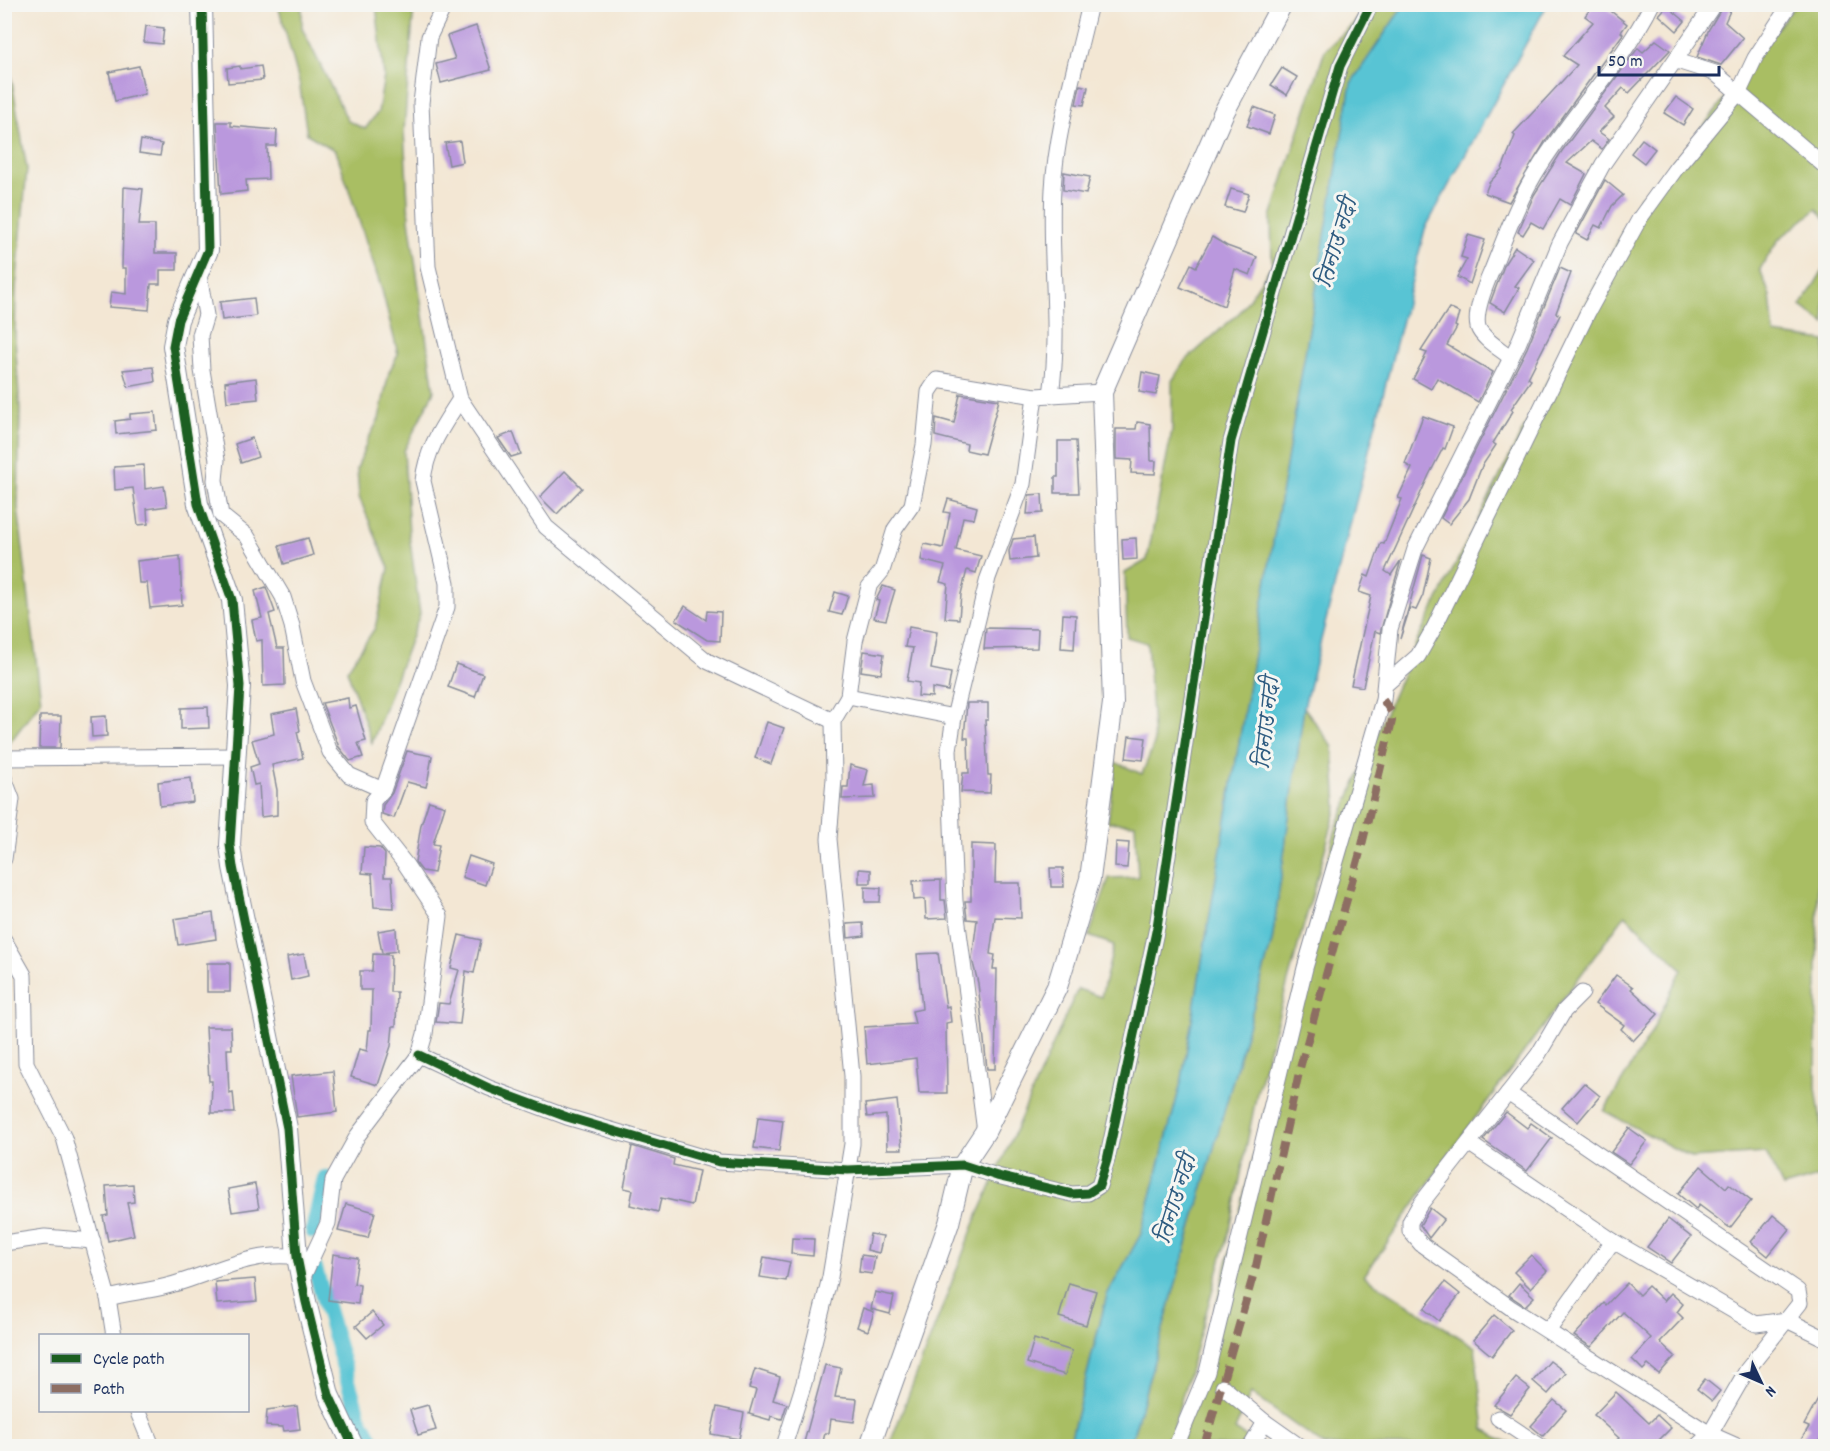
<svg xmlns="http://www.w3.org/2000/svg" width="1830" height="1451" viewBox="0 0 1830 1451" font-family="Dekko,'Playpen Sans Deva',sans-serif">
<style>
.green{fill:#a9be63;stroke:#627660;stroke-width:1.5}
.water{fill:#59c4d4;stroke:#3a7a99;stroke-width:1.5}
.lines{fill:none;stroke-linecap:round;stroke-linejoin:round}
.canal{stroke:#59c4d4;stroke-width:16}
.building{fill:#ba98dd}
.minor-casing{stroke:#878b99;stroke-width:17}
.tertiary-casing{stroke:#878b99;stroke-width:22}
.minor{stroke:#fff;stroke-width:15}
.tertiary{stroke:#fff;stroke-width:20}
.quiet{stroke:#8d6e63;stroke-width:8;stroke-dasharray:15 8;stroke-linecap:butt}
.cycleway-casing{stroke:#f6f6f2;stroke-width:13}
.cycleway{stroke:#1b5e20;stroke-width:9}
.labels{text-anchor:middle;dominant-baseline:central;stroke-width:6;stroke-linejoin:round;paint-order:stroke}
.water-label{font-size:22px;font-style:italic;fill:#2e5c81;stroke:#f6f6f2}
</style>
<rect width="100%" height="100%" fill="#f6f6f2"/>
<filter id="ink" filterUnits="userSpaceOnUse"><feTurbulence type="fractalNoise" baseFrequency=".0167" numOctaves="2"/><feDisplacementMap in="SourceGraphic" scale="12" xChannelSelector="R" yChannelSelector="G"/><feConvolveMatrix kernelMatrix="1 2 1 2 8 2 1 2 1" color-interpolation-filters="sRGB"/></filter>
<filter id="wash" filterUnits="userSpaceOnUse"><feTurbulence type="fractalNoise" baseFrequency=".008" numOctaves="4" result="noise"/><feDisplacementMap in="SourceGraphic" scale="24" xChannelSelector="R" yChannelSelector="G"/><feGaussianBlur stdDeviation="1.35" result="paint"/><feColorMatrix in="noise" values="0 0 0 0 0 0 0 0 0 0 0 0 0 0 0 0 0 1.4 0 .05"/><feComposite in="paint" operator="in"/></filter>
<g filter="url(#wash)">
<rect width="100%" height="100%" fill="#f3e7d4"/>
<g class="green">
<polygon points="278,5 302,5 302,28 348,121 365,129 378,112 384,76 376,5 414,5 404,131 409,219 434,391 404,451 409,534 420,614 372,743 347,670 375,628 389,568 359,497 357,469 367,441 379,419 389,372 398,354 382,290 336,151 307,134 299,81"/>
<polygon points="1373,5 1404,5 1351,83 1182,1079 1141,1234 1107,1295 1069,1446 889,1446 973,1227 1069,1008 1078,989 1101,997 1114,945 1089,936 1109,878 1138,877 1135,824 1108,822 1115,762 1142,774 1154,744 1147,643 1127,637 1125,573 1147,560 1172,430 1172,381 1184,362 1240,312 1272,265 1271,217 1325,50"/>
<polygon points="1795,5 1825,5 1825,219 1817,209 1779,239 1760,269 1770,296 1774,334 1825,341 1826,832 1818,873 1816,1087 1825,1151 1825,1175 1783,1187 1766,1153 1692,1158 1604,1111 1650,1035 1682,969 1625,915 1456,1144 1364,1276 1475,1347 1484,1430 1514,1446 1324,1446 1251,1393 1235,1430 1260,1446 1181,1446 1336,828 1416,643 1640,197 1660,184"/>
<polygon points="4,36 27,169 16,289 15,338 20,409 18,507 41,701 5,749 4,218 8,199 4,175"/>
<polygon points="1825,267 1825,324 1801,306"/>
<polygon points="1304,707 1333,747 1337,807 1257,1092 1231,1225 1168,1446 1130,1446 1272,941"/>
</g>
<polygon class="water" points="1404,5 1547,5 1425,229 1304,707 1272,941 1130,1446 1069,1446 1107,1295 1141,1234 1182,1079 1351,83"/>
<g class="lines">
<g class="canal">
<polyline points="313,1231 325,1178"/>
<polyline points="315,1269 358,1415 375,1446"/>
</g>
</g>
<g id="blocks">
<g class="building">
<polygon points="1594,4 1602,4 1627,24 1621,32 1623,34 1546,140 1509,202 1485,193 1489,183 1502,169 1515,136 1513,134 1577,65 1563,56 1593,22 1585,16"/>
<polygon points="1724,4 1733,4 1725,22 1743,38 1721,65 1697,57 1709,29"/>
<polygon points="1667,6 1685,21 1677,31 1659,15"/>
<polygon points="146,26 164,28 162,44 144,42"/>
<polygon points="476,26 491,70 441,83 436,64 455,59 447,36"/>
<polygon points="1656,40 1670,50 1629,93 1623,88 1605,108 1614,117 1599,132 1609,139 1602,149 1591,141 1567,163 1586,174 1570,205 1560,199 1543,229 1531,222 1523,235 1518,232 1534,195 1562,151 1638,48 1643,52"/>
<polygon points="139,66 145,94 115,101 109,72"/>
<polygon points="240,66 240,69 261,66 263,80 228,83 227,68"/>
<polygon points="1282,68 1297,77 1287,95 1271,85"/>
<polygon points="1080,85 1088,87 1084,105 1076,104"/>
<polygon points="1676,97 1693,109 1683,125 1664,113"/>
<polygon points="1254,107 1275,115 1269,134 1247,126"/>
<polygon points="217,122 231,122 231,126 277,130 276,146 267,146 268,179 246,180 247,191 221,194"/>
<polygon points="1642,139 1655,149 1644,163 1631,153"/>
<polygon points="141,140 162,144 160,156 139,153"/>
<polygon points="460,141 463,162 449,165 445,143"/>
<polygon points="1064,172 1090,177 1086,194 1063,190"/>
<polygon points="1605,180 1623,195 1612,206 1601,228 1595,225 1587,240 1576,234"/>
<polygon points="124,187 143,189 139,225 155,225 155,253 177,253 177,270 160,270 160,284 151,284 149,310 109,307 111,292 126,294 126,268 122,268"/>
<polygon points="1231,189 1249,194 1243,212 1225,207"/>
<polygon points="1468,235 1485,240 1470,284 1457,277 1467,259 1461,257"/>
<polygon points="1212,237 1227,246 1257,257 1250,275 1235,269 1224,306 1180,287 1191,264 1196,267"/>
<polygon points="1515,247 1534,260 1515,286 1519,288 1505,312 1490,303 1505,263"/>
<polygon points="1560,268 1571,273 1556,313 1560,315 1528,378 1531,380 1511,409 1513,411 1493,443 1496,445 1482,466 1469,499 1449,524 1441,518 1527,348"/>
<polygon points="254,298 256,316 222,320 220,302"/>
<polygon points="1449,308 1459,313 1455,326 1457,327 1447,345 1493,372 1478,402 1437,378 1431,389 1413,379 1427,353 1421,351"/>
<polygon points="153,367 155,382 128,387 123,370"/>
<polygon points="1142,372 1160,376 1156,395 1139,392"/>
<polygon points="256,378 258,399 227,402 225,382"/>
<polygon points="960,394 999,400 984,454 966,450 967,444 935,436 936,418 954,423"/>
<polygon points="155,412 157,430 116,434 115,421 130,419 130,414"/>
<polygon points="1423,416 1453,427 1445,449 1443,448 1429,475 1385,571 1391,575 1401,560 1380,633 1375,631 1363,687 1351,685 1371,596 1359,592 1365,575 1369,577 1381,543 1384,544 1402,499 1398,498 1412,468 1405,464"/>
<polygon points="1137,422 1150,424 1151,461 1156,461 1155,474 1131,473 1132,460 1116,459 1116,429 1136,429"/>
<polygon points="513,432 521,454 511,457 498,438"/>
<polygon points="252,438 258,457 241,463 235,444"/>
<polygon points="1058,441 1076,441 1079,493 1055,493 1055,477 1058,477"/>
<polygon points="144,465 145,489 164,486 167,506 147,509 148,524 138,525 133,488 115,490 114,467"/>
<polygon points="565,471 582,488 557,514 540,497"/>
<polygon points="1042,494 1043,513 1027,514 1029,495"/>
<polygon points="948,499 977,507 974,519 963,517 956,550 981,556 976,573 967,570 961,594 959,619 945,618 948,584 940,582 945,566 921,560 924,544 943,548 950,513 944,512"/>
<polygon points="1034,537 1036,558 1010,561 1009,551 1013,539"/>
<polygon points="308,538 313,555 284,564 279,546"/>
<polygon points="1136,538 1137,559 1123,560 1122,539"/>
<polygon points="1423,555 1431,558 1423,595 1416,610 1410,608 1400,639"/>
<polygon points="180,556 182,605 150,608 147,583 139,583 137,561"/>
<polygon points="883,586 895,590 886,620 874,618 879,601 876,600"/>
<polygon points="266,587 275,612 269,614 277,648 284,648 285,685 263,686 262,640 256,641 252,620 262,618 255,591"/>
<polygon points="835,592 848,596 842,615 829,612"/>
<polygon points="685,606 706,620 707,611 721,612 720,641 707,640 676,620"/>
<polygon points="1063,614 1076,615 1074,649 1061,648"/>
<polygon points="909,627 937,632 931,669 951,673 948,691 932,688 932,697 918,696 919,683 907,681 913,648 905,647"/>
<polygon points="986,628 1038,629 1037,648 984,649"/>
<polygon points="864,651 884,654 881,674 861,671"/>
<polygon points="456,664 483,674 475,697 448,687"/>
<polygon points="348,698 349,708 356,706 366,741 358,743 363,757 350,761 339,747 322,703"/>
<polygon points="967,703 988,703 988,720 985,720 988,775 991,775 990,793 961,792 963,773 969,773 968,738 964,738"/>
<polygon points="208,707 209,728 181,729 181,708"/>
<polygon points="296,709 300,731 297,732 303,758 272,765 277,790 277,815 261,817 259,784 254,785 250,767 259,764 252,740 274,734 271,714"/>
<polygon points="40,716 61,716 60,748 39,748"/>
<polygon points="106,716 107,736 92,737 91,717"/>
<polygon points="767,722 784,728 771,764 755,758"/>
<polygon points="1129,736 1146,738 1143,760 1126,758"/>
<polygon points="407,751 432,756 428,779 426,787 407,782 394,818 382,814 383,805 392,793"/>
<polygon points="850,765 868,770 864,786 874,785 875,798 842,799 843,787 848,787"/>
<polygon points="191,778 193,802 160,806 158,782"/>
<polygon points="429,801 445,806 433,844 439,845 434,873 422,871 415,862 421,825"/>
<polygon points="1116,842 1129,843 1127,868 1115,867"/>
<polygon points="971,844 996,845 995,883 1020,883 1021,918 995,917 990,954 995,955 993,969 997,969 995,1069 987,1069 978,983 972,959 977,920 967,919 965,901 971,901"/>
<polygon points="364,847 380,848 385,854 384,877 392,877 394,908 374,907 372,874 362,873"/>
<polygon points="469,856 492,864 485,885 462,877"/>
<polygon points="1050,868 1063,868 1064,887 1051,887"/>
<polygon points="859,869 871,870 871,883 859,883"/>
<polygon points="941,880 941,900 945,900 947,918 926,919 925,899 914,900 913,881"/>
<polygon points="865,887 881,888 880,902 865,902"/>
<polygon points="213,913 216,939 178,945 174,919"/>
<polygon points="863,923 864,936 848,938 847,924"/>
<polygon points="396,928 397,951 382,953 378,931"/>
<polygon points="459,935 481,940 474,973 466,971 460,1024 436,1022 439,1003 449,1004 459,970 451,968"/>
<polygon points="938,953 946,1007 949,1006 951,1022 946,1023 947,1093 919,1093 916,1058 867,1064 864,1027 915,1024 912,1011 922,1009 917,954"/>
<polygon points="304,954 308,976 291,980 287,957"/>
<polygon points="373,954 391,955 390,992 397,992 396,1026 393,1026 391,1046 378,1085 351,1077 359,1049 367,1051 369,1030 371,1030 372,990 360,990 360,971 372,971"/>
<rect x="207" y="963" width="23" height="29"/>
<polygon points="1616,975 1633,987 1631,989 1658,1014 1633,1041 1621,1029 1624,1025 1595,1004"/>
<polygon points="206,1027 231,1027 232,1049 227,1049 229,1093 233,1092 235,1113 211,1113 212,1081 209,1081"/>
<polygon points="333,1071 337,1112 297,1117 291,1076"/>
<polygon points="1584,1083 1600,1096 1578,1122 1562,1108"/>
<polygon points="897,1100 902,1149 887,1149 886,1115 867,1117 865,1104"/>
<polygon points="1506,1112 1527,1128 1531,1123 1552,1138 1527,1171 1483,1140"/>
<polygon points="758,1117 783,1120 779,1151 754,1148"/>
<polygon points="1629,1128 1647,1141 1629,1164 1611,1152"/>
<polygon points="632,1146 674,1159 673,1165 699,1171 692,1205 661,1198 658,1212 630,1205 633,1190 624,1188"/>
<polygon points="1701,1166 1726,1188 1729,1184 1751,1201 1730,1228 1699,1205 1696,1209 1678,1194"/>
<polygon points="133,1184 134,1202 127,1203 134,1235 108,1241 103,1216 108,1215 106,1186"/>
<polygon points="255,1184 259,1208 232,1212 228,1189"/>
<polygon points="346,1204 375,1212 368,1238 338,1231"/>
<polygon points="1430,1208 1444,1219 1429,1238 1420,1225"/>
<polygon points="1773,1215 1790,1229 1768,1256 1751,1242"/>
<polygon points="1668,1219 1691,1237 1671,1263 1647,1247"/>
<polygon points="870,1234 883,1236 879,1253 867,1250"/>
<polygon points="792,1238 814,1239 813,1256 791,1254"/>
<polygon points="333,1254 358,1258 354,1284 360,1285 358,1304 328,1300"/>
<polygon points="861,1255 875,1257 872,1274 859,1272"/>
<polygon points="1531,1255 1547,1271 1530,1288 1514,1272"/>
<polygon points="764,1257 790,1262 786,1281 760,1277"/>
<polygon points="255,1279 257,1301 217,1304 215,1282"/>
<polygon points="1445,1282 1460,1294 1439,1321 1424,1309"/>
<polygon points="1069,1283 1096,1291 1086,1325 1059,1317"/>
<polygon points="1519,1283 1534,1297 1525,1306 1509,1295"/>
<polygon points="1627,1283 1639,1295 1648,1286 1664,1301 1671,1293 1683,1304 1677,1312 1683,1318 1660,1342 1675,1356 1659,1374 1648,1365 1643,1370 1632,1359 1651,1338 1623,1312 1591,1347 1574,1336 1604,1303 1606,1305"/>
<polygon points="875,1292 894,1296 890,1314 871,1309"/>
<polygon points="863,1308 874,1312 868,1331 857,1327"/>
<polygon points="372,1312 383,1325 367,1338 356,1326"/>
<polygon points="1494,1315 1512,1330 1492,1356 1473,1340"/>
<polygon points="1034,1339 1072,1351 1065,1375 1027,1363"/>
<polygon points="1550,1361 1566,1373 1548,1394 1533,1381"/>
<polygon points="825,1365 841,1368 835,1397 857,1399 854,1422 831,1419 829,1433 825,1433 822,1446 803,1446"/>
<polygon points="755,1369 780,1377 773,1400 787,1404 782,1419 771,1416 770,1420 749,1414 756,1390 749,1388"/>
<polygon points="1516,1378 1530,1389 1510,1414 1494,1405"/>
<polygon points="1705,1379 1720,1391 1712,1401 1697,1389"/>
<polygon points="1826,1385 1826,1431 1817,1446 1797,1446 1809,1427 1804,1425"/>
<polygon points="1616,1392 1649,1423 1657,1415 1671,1428 1653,1446 1611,1446 1619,1438 1594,1415"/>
<polygon points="1554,1400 1566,1410 1543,1436 1531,1426"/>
<polygon points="428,1405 436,1430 418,1435 410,1410"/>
<polygon points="297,1406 300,1429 284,1431 283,1427 266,1426 267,1410"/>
<polygon points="717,1407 744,1413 739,1439 711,1434"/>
</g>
</g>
</g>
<g filter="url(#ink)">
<use href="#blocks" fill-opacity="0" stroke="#878b99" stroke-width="1.5"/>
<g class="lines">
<g class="minor-casing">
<g id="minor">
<polyline points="445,4 429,37 421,103 428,267 460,399 546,527 707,661 833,721"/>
<polyline points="1677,61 1715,73 1826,167"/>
<polyline points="199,275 206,315 200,335 202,370 217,460 215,480 221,515 247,536 283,597 292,626 303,681 330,752 349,775 383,790"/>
<path d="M 1511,358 C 1502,350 1482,339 1478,327 C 1474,311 1486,284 1492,270 C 1506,235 1519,198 1540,166 C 1575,110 1622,64 1652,4"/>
<path d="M 1051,395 C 1061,326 1049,258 1053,189 C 1056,131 1077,62 1090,4"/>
<polyline points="1386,684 1418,656 1434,628 1588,312 1640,218 1677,167 1739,92 1755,58 1790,4"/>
<polyline points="848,696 954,717"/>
<polyline points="4,758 236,756"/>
<polyline points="4,778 12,799 4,859"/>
<polyline points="4,940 24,975 26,1063 64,1138 108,1298 114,1336"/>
<polyline points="1582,993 1564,1011 1538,1055 1419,1206 1410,1222 1410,1231 1421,1244 1511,1308 1710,1434 1737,1446"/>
<polyline points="419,1055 489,1088 567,1117 719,1162 848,1170 963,1165 997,1176 1072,1194 1088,1193 1099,1186 1107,1160 1157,927 1231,441 1340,66 1371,4"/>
<polyline points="1508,1093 1798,1291 1800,1303 1747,1370 1710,1434 1697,1446"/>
<polyline points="985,1132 955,901 949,750 954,717 988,578 1023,484 1035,396"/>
<polyline points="1470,1144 1613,1241 1756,1324 1787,1320 1826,1339"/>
<polyline points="4,1243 45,1237 93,1241"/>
<path d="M 302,1279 L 328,1223 L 333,1180 L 358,1135 L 419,1055 L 425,1034 L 440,916 L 406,865 L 372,822 L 373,801 L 383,790 L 447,607 L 447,583 L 423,481 C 426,449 443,426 460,399"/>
<path d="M 108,1298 C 128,1293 148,1291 167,1286 C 211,1275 250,1250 297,1257"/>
<polyline points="1548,1331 1613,1241"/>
<polyline points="1223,1387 1265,1422 1251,1446"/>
<polyline points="137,1410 152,1446"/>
<polyline points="1498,1418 1540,1446"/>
<polyline points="1265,1422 1299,1446"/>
<polyline points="784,1446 804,1383 830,1277 852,1144 852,1076 829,839 834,779 833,721 848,696 855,641 869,587 882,571 895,529 912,505 924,445 929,392 937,380 1035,396 1102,392"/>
<polyline points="1176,1446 1207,1372 1305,968 1383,700 1390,629 1415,549 1518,344 1560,243 1603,164 1714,4"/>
</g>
</g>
<g class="tertiary-casing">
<g id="tertiary">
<polyline points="202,4 208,250 178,320 173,346 198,504 232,600 240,686 230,845 233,867 287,1128 297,1257 306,1302 329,1395 353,1446"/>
<polyline points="870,1446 949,1223 963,1165 985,1132 1057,987 1090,879 1113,703 1102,392 1223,114 1282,4"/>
</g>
</g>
<use href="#minor" class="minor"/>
<use href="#tertiary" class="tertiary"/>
<polyline class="quiet" points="1204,1446 1256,1266 1300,1068 1361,849 1392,721 1392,713 1383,700"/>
<g class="cycleway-casing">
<g id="cycleway">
<polyline points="202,4 208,250 178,320 173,346 198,504 232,600 240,686 230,845 233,867 287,1128 297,1257 306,1302 329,1395 353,1446"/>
<polyline points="419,1055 489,1088 567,1117 719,1162 848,1170 963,1165 997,1176 1072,1194 1088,1193 1099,1186 1107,1160 1157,927 1231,441 1340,66 1371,4"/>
</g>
</g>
<use href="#cycleway" class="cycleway"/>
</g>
</g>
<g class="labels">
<g class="water-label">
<text transform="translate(1338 243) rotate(-73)">तिनाउ नदी</text>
<text transform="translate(1268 723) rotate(-84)">तिनाउ नदी</text>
<text transform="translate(1177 1199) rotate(-73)">तिनाउ नदी</text>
</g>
</g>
<rect width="1830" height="1451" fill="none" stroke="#f6f6f2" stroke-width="24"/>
<rect x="39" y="1334" width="210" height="78" fill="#f6f6f2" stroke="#9ea6b7" stroke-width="1.5"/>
<rect x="51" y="1354" width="30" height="9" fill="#1b5e20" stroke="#9ea6b7" stroke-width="1.5"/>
<text x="93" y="1364" font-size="18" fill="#1b2f5e">Cycle path</text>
<rect x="51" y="1384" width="30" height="9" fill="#8d6e63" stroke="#9ea6b7" stroke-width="1.5"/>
<text x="93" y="1394" font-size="18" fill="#1b2f5e">Path</text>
<g transform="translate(1761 1382) rotate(134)" stroke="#f6f6f2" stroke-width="4.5" paint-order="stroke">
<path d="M0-4.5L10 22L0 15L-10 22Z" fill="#1b2f5e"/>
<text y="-9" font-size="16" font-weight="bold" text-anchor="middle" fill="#1b2f5e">N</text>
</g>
<path d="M1599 66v9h120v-9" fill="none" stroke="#1b2f5e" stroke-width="3"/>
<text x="1608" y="66" font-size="18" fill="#1b2f5e" stroke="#f6f6f2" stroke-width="4.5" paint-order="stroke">50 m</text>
</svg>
